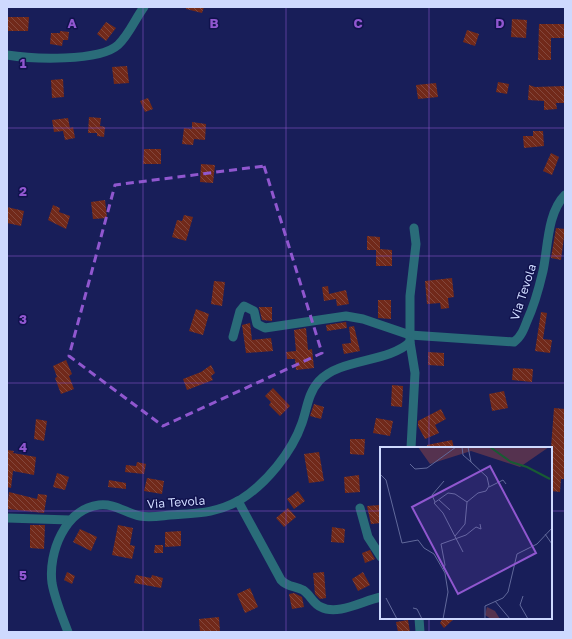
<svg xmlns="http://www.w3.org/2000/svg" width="572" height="639" viewBox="0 0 572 639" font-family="'Golos Text',sans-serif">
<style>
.building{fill:url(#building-back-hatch)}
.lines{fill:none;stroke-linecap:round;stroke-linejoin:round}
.street{stroke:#2a6c79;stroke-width:9}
.marked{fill:none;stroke:#9057cf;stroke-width:3;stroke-dasharray:8 5;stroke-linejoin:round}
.grid{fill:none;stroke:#9057cf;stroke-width:1;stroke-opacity:0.55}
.labels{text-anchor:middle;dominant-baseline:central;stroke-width:3;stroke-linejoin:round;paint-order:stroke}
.street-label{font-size:12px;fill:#ced9fe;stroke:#10124d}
.inset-river{fill:none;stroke:#185b33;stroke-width:2}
.inset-road{fill:none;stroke:#61699b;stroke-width:1}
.view{fill:#9057cf;fill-opacity:0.15;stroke:#9057cf;stroke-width:2}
.inset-edge{fill:none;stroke:#ced9fe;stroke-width:2}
.grid-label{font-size:13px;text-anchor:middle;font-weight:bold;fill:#9057cf;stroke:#10124d;stroke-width:3;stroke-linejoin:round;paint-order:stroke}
</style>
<defs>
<pattern id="building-back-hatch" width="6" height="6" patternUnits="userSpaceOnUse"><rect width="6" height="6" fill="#71291a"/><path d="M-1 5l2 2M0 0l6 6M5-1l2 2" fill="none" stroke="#84473c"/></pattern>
</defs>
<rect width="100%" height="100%" fill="#181e59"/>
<g class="building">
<polygon points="186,7 204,7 202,13 186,9"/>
<polygon points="7,17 29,17 28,31 7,31"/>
<polygon points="512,19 527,20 526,38 511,37"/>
<polygon points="106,22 116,28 106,41 97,34"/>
<polygon points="539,24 565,24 565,38 551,38 551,60 538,60"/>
<polygon points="467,30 479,34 475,46 463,42"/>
<polygon points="60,31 69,32 68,40 63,40 62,46 50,44 51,33 60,33"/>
<polygon points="127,66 129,83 114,84 112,67"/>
<polygon points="63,79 64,97 52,98 51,80"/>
<polygon points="498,82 509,84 507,94 496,92"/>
<polygon points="436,83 438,97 418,99 416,85"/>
<polygon points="529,85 535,87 565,86 565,103 556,103 557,109 544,110 544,101 528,100"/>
<polygon points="148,98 153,109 145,112 140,101"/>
<polygon points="89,117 101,118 100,126 105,127 104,137 97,136 97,133 88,133"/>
<polygon points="68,118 70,128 73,127 75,138 65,140 63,131 54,132 52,120"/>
<polygon points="192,122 206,124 205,140 194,139 193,145 182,144 184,128 192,129"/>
<polygon points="533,131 543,131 544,146 524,148 523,136 533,136"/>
<polygon points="144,149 161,149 161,164 143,164"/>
<polygon points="551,153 559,157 552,175 543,171"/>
<polygon points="201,164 215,165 213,183 200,182"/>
<polygon points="105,200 107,218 93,219 91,202"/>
<polygon points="53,205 60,208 59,212 70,216 66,229 48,220"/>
<polygon points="7,207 24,211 21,226 7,223"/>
<polygon points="184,215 193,217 186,241 172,237 177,220 182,221"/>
<polygon points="556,228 565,229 561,260 551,258"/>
<polygon points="367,236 380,237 380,249 392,250 392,266 376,266 376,250 367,250"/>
<polygon points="452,278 454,297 448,298 449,308 441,309 440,303 427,304 425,281"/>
<polygon points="214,281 225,282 222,306 211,304"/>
<polygon points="328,286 329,294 346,290 349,304 337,306 336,299 324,301 322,287"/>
<polygon points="378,300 391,300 391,319 378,318"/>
<polygon points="259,307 272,307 272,321 262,320"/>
<polygon points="196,309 209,314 203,335 189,331"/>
<polygon points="541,312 547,313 543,339 552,340 550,353 535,351"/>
<polygon points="346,322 347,328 327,331 326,325"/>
<polygon points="250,323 252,340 271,338 273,351 246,353 242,325"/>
<polygon points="354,326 360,351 344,354 342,344 351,343 349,327"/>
<polygon points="306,328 308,350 312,349 314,368 296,370 295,359 287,359 286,352 296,351 294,330"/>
<polygon points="428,352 444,353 444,366 428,365"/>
<polygon points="66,360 72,374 69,376 74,389 61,394 55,378 57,377 53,366"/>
<polygon points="211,365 215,373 211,376 213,380 187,390 183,379 201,372"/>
<polygon points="513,368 533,369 532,382 512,380"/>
<polygon points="392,385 403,386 402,407 391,406"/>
<polygon points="273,388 290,406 280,416 269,405 271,402 265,396"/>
<polygon points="504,391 508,408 492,411 489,394"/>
<polygon points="314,404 324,407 321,419 310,416"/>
<polygon points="554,408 565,409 565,479 561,479 560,492 551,491 551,448"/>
<polygon points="441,409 446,419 435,425 439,433 425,439 418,426 418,421"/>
<polygon points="376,418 393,421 390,436 373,433"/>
<polygon points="36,419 47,421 44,441 34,439"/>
<polygon points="350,439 365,439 364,455 350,454"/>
<polygon points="452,440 454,448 427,448 427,445"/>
<polygon points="7,450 14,451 13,453 36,457 34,475 13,471 11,488 7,487"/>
<polygon points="319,452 324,481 309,483 304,454"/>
<polygon points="137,462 146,464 144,474 125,472 126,465 136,466"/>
<polygon points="57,473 69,477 65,490 53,487"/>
<polygon points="359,475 360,492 345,493 344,477"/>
<polygon points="147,478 164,481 162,494 144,491"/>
<polygon points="109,480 126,483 126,489 108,487"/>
<polygon points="298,491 305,501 294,509 287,499"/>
<polygon points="9,492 37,499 38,494 47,495 44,513 7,509"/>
<polygon points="380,505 381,523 371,524 367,506"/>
<polygon points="288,508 296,517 284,527 276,518"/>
<polygon points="30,525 45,525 44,549 30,548"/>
<polygon points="118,525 133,528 130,545 135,546 132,559 112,555"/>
<polygon points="332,527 345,529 344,543 331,542"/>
<polygon points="80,529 97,537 91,551 73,542"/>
<polygon points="181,531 181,546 165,547 165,532"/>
<polygon points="155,545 163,545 163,553 154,553"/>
<polygon points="370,550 375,559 365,563 362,553"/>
<polygon points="67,572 75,576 72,584 64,580"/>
<polygon points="324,572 326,598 320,599 315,594 313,573"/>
<polygon points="363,572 370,585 358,591 352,579"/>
<polygon points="136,575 151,578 152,575 163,578 161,588 134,583"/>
<polygon points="250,588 258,607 245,613 237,594"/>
<polygon points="294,593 302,597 304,607 292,609 289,594"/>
<polygon points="219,617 220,632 200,632 199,619"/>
<polygon points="443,618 455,618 444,628 440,623"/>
<polygon points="408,620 410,632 398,632 396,622"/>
</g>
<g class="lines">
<g class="street">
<path d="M 7,55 C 32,59 99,62 118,45 C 129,35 135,19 144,7"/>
<path d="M 233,337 L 240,311 L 244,306 L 254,311 L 257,324 L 265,328 L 346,316 L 363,319 L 410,335 L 514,342 C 521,337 524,329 527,321 C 534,306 539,288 543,271 C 548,248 547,213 565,195"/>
<polyline points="411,448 415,373 410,342 410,296 416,244 414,228"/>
<path d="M 238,501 L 281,580 C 287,587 295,586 303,590 C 310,594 313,604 321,607 C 338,616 364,600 381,597"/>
<polyline points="360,508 368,537 381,557"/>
<polyline points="7,518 70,520"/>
<polyline points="419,618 420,632"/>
<path d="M 68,632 C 62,616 55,600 52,583 C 48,553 65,509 99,505 C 114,503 126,513 140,516 C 150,518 160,516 170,515 C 197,513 215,514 240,500 C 266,484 292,452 302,423 C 307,409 308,393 319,381 C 340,358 388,363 410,342"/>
</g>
</g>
<path class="marked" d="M 264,166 L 322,353 L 163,426 L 69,356 L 115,185 Z"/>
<path class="grid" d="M 143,7 L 143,632M 286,7 L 286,632M 429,7 L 429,448M 7,128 L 565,128M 7,256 L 565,256M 7,383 L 565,383M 7,511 L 381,511M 551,511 L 565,511M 429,618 L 429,632"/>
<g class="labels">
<g class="street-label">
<text transform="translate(523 292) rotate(-72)">Via Tevola</text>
<text transform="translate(176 502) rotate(-4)">Via Tevola</text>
</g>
</g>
<g transform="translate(380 447)">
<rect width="172" height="172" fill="#181e59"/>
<path d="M 38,0 L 169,0 L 140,20 L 91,4 L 50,17 ZM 107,160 L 115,164 L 120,172 L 111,172 L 105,168 Z" fill="#55324f"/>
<path class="inset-river" d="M 110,0 L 131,15 L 147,20 L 170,32"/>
<path class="inset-road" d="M 82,0 L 83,8 L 91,15M 30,17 L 35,22 L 47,21 L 76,0M 0,27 L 6,33 L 22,96 L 38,93 L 44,101 L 54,107 L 65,126 L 68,145 L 63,172M 109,40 L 123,33 L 126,37M 59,53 L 70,63M 55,55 L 52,48 L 64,34M 165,87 L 172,97M 75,89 L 85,77 L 87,55 L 98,46 L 106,44 L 109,39 L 107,30 L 91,15 L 88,0M 83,105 L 63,66 L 54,56 L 68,46 L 75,47 L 87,55M 63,122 L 65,118 L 61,97 L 86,88 L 96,80 L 101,82 L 100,77M 143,149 L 140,158 L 148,172M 6,151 L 17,172M 115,154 L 130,172M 33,161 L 37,162 L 42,172M 105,172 L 105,159 L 123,151 L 128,145 L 137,107 L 157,97 L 172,81"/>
<path class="view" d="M 110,19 L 156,106 L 78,147 L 32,60 Z"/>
<rect width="172" height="172" class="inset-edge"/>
</g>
<g class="grid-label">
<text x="72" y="28">A</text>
<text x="214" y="28">B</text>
<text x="358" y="28">C</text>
<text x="500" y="28">D</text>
<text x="23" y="68">1</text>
<text x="23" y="196">2</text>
<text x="23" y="324">3</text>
<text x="23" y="452">4</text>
<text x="23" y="580">5</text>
</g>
<rect width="572" height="639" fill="none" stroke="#ced9fe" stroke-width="16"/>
</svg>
